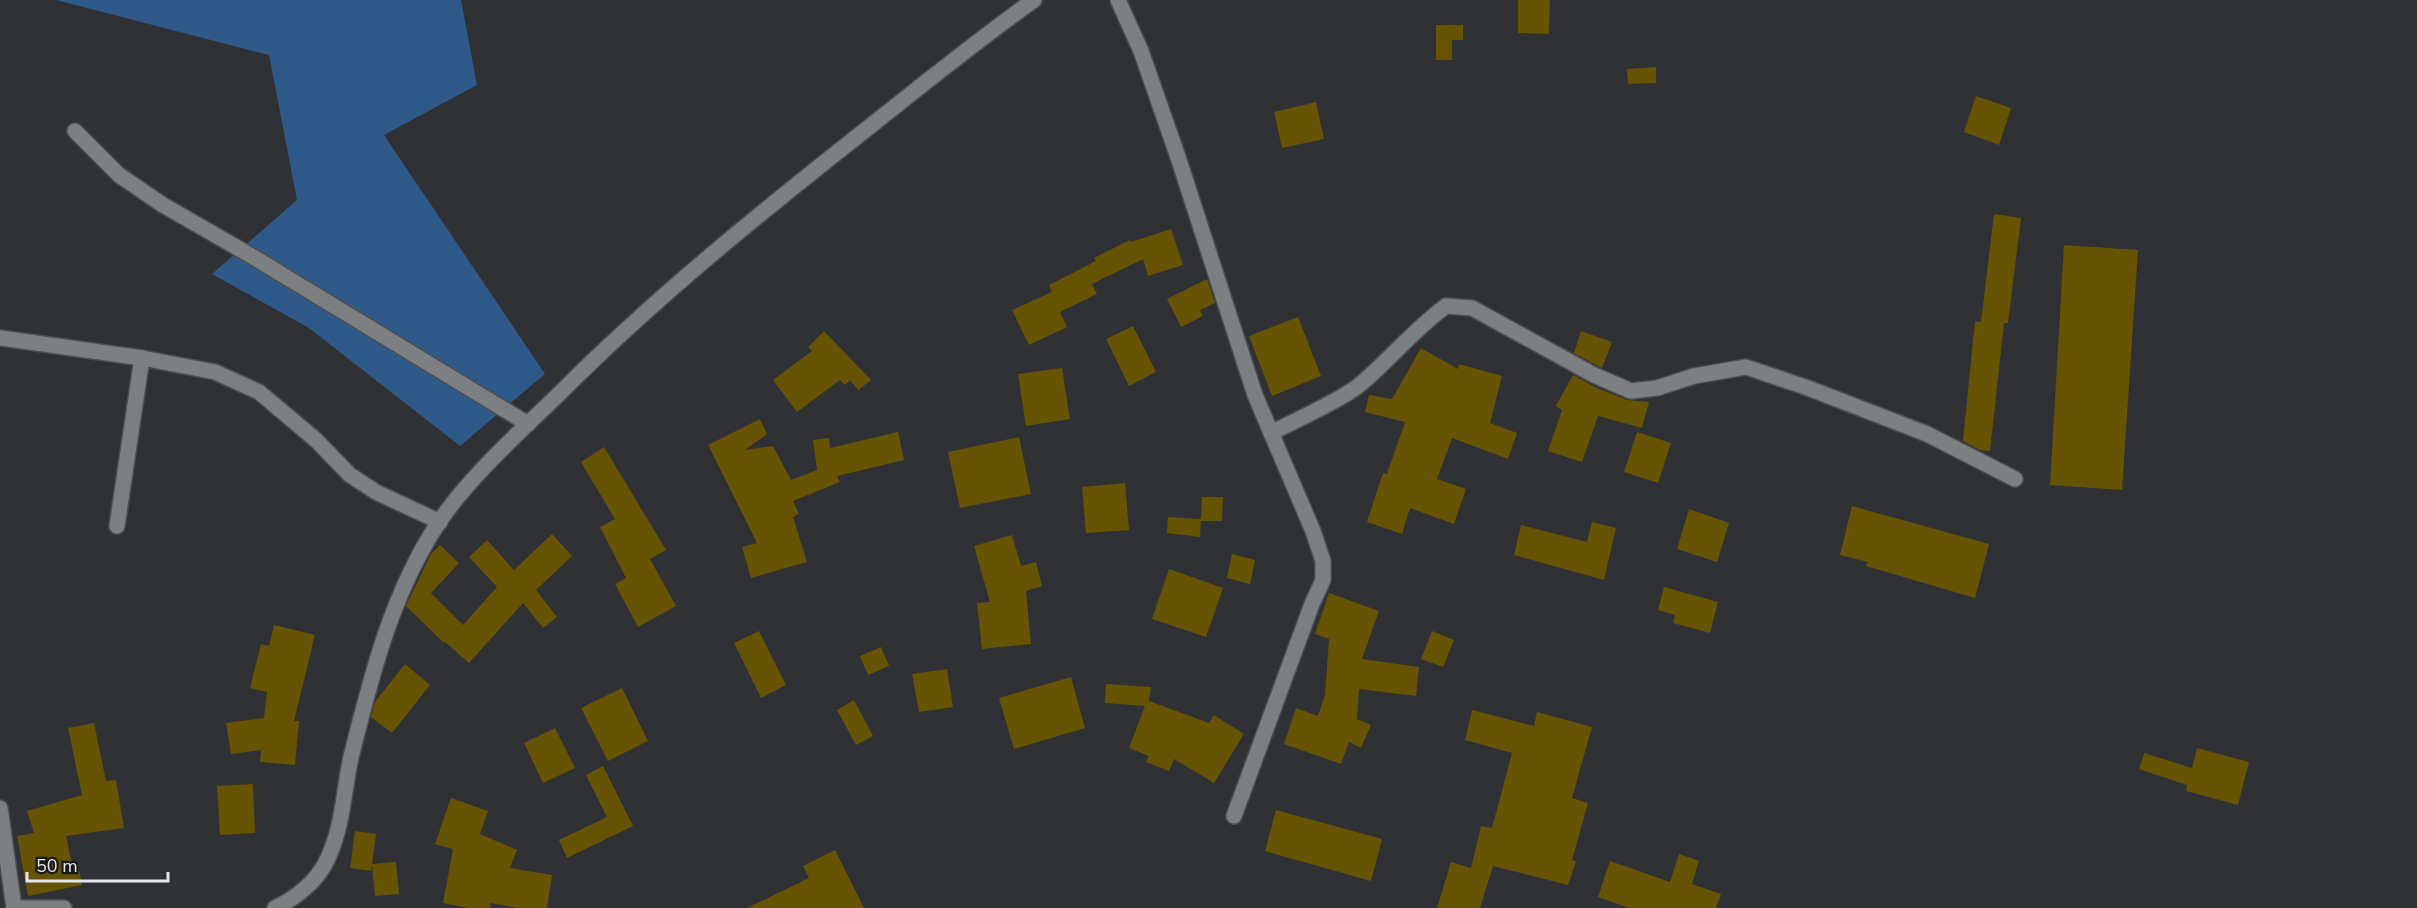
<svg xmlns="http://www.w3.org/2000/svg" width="2417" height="908" viewBox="0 0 2417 908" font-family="'Nunito Sans',sans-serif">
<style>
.green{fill:#2e5988}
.building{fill:#675304}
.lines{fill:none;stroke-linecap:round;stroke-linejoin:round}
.minor-casing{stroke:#4c4e51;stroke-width:18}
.minor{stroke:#7d8083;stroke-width:15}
</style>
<rect width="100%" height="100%" fill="#2f3134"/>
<polygon class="green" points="56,0 461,0 477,85 384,135 545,374 460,446 309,328 212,274 297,200 269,55"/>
<g class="building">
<polygon points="1518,0 1550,0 1549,34 1518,33"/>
<polygon points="1436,25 1463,25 1463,40 1452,40 1452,60 1436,60"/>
<polygon points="1656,67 1656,83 1628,84 1627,69"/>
<polygon points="1976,96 2011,108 1999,145 1964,132"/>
<polygon points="1316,102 1324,139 1282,148 1274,112"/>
<polygon points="1994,214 2021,218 2008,323 2004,323 1990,451 1980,450 1963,441 1975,321 1981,322"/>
<polygon points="1171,229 1183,265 1148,276 1143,259 1092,284 1097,294 1060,312 1067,327 1029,345 1012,310 1052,292 1049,285 1096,261 1094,258 1130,240 1131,242"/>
<polygon points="2064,245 2138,250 2122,490 2050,485"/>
<polygon points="1207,279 1215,303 1200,310 1203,316 1181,327 1167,299"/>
<polygon points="1298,317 1321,376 1272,396 1249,336"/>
<polygon points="1133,326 1156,372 1129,386 1106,339"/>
<polygon points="824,331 871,380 858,390 850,380 845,385 840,380 797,412 773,380 812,351 808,347"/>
<polygon points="1581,331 1612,342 1602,368 1574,353"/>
<polygon points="1421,348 1458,369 1459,364 1502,376 1490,423 1517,433 1508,459 1452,438 1437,479 1466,489 1454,524 1410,508 1402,534 1367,522 1383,473 1387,474 1405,422 1365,412 1369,395 1392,399"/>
<polygon points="1062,368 1070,419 1026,426 1018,374"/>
<polygon points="1573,375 1597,388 1627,400 1649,402 1642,428 1598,416 1582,462 1548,451 1562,410 1556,406"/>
<polygon points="760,419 767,434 745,450 773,446 791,480 817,470 813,440 829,438 830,448 898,432 904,460 837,476 840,482 793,501 799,514 793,517 807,562 751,578 742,547 757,543 708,445"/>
<polygon points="1637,432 1671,443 1658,483 1624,472"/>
<polygon points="1019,437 1031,494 960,508 948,452"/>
<polygon points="604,447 666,550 650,559 676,606 638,627 615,584 626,578 600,527 615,519 581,462"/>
<polygon points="1125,483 1129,530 1086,533 1082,487"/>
<polygon points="1202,497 1223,497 1222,521 1201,521"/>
<polygon points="1852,506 1989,544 1975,598 1866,566 1868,562 1840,555"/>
<polygon points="1689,509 1729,523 1717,562 1677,549"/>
<polygon points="1168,517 1201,519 1200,537 1167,533"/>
<polygon points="1592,522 1616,528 1604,580 1514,555 1521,525 1587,542"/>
<polygon points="552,534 572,556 536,590 557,617 543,628 523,603 469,663 445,642 444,643 406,606 431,554 440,545 459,563 431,593 463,625 497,587 469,557 487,540 514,570"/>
<polygon points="1012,535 1021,566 1036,562 1042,586 1026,591 1031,644 982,649 977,603 990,602 974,546"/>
<polygon points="1232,554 1255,560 1250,584 1227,578"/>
<polygon points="1169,569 1223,588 1206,637 1152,619"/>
<polygon points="1664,587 1718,602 1710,633 1673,623 1675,615 1658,610"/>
<polygon points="1329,593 1379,611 1362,659 1419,667 1416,696 1359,689 1357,719 1371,725 1361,748 1349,742 1341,764 1284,744 1296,708 1318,716 1325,695 1329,639 1315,634"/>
<polygon points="274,625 315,635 294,721 299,721 295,765 260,762 261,750 231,754 226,723 264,718 267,692 250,688 261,644 269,646"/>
<polygon points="759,631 786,685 761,698 734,643"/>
<polygon points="1432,631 1454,640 1443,667 1421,659"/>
<polygon points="881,647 889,666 868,675 860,656"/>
<polygon points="405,664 430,685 392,733 371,717 375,702"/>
<polygon points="947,669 953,707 919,712 912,674"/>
<polygon points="1071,677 1085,728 1014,749 999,698"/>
<polygon points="1106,684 1151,687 1149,701 1209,723 1214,715 1244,734 1214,783 1174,759 1169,771 1146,762 1149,756 1129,748 1145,706 1105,703"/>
<polygon points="622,688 648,741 608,761 581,708"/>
<polygon points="854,700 873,736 856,745 837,710"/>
<polygon points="1472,710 1534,726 1537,712 1592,727 1572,798 1588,803 1572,860 1576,861 1568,885 1493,866 1480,908 1437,908 1451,862 1471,868 1481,826 1492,828 1512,753 1465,740"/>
<polygon points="94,723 106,781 116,780 124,828 66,836 72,865 78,864 82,885 28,896 17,836 34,833 27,811 82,795 68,728"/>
<polygon points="555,728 575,768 543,783 524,743"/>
<polygon points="2197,748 2249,762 2238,805 2186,791 2187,785 2139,769 2144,753 2192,768"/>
<polygon points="603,766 633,826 567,858 559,840 607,817 586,775"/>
<polygon points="253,784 255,833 220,835 217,786"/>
<polygon points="451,798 488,811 480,834 517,850 510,868 552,875 547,908 518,908 491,903 490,908 468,908 443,903 453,849 435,844"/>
<polygon points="1276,810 1382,839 1371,881 1265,851"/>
<polygon points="355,831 376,834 372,864 396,862 399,894 375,896 372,864 371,871 350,868"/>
<polygon points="835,850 864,908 747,908 809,878 803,866"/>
<polygon points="1679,854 1699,861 1692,884 1721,894 1716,908 1629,908 1598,897 1610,861 1670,882"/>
</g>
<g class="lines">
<g class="minor-casing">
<g id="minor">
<polyline points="1118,0 1141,51 1178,157 1255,395 1313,531 1323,561 1323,580 1312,604 1234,816"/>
<polyline points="75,131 119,175 163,205 250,255 528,424"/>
<polyline points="0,338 142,358 215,372 259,392 316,440 350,475 376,492 440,522"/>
<path d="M 1271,433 C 1296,420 1335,403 1357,387 C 1388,362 1413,330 1446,306 L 1472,308 L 1594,375 L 1631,391 L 1657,388 L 1694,376 L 1746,367 L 1808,388 L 1927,434 L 2015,479"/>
<polyline points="117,526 142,358"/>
<polyline points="0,808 14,908"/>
<polyline points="19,908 64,908"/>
<path d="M 275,908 C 295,898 314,884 325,864 C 343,830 343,794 351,757 C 371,677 392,592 439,522 C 471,475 520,432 561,392 C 658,295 765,209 873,124 C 926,82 979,39 1034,0"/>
</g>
</g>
<use href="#minor" class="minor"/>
</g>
<path d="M27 872v9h141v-9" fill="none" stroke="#e4e6e7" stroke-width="3"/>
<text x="36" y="872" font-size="18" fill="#e4e6e7" stroke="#18191a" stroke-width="4.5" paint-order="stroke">50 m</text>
</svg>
